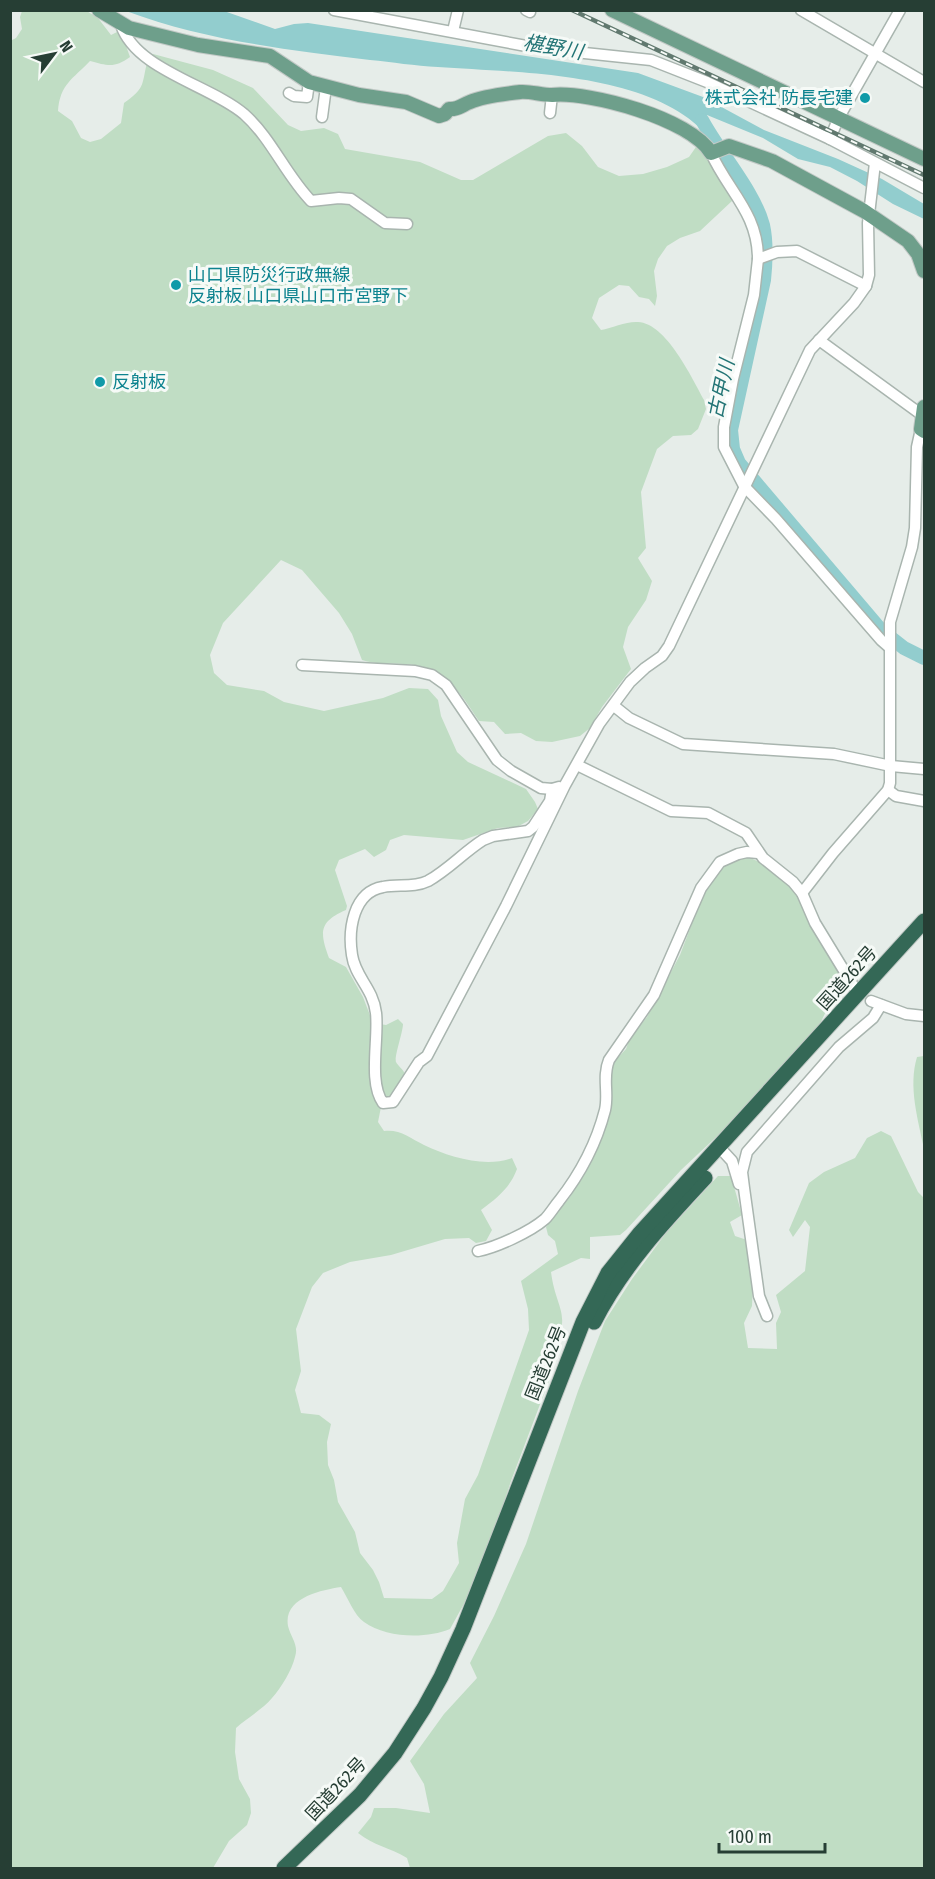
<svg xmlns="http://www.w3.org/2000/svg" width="935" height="1879" viewBox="0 0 935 1879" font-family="'Fira Sans Condensed','Noto Sans JP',sans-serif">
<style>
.green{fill:#c0ddc4}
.water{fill:#92cdce}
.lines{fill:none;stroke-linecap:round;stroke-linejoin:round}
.river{stroke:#92cdce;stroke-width:14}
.minor-casing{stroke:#a9b5af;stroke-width:13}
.major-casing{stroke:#c2c9c6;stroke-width:16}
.highway-casing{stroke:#c2c9c6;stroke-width:17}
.minor{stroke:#fff;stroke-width:10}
.major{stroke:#6e9f8b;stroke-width:14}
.highway{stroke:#346856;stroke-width:15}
.rail-casing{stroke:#61796f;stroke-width:4.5}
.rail{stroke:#f6faf7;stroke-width:2;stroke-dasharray:7;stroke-linecap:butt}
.culture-dot{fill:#0f9aa8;stroke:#f6faf7;stroke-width:2}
.labels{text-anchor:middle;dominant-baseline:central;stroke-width:6;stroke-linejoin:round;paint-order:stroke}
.culture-label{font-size:18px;fill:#0d838f;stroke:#f6faf7;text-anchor:start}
.street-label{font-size:18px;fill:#263e34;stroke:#f6faf7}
.water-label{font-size:20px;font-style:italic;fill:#247576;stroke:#f6faf7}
</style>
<rect width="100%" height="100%" fill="#e6ede9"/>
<g class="green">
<path d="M 85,10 L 98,18 L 111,35 L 117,32 L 125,43 L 130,57 C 115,68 108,66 90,61 C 73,79 60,84 58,111 L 72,121 L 81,138 L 90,142 L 101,139 L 121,123 L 124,103 C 132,97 141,91 143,81 C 146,71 145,61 153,54 L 213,70 L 253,88 L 288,125 L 301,131 L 324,128 L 338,134 L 345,149 L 420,162 L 461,180 L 473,180 L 548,136 L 566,133 L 582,146 L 598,167 L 619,176 L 643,174 L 667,167 L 689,157 L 696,147 L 704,149 L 730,191 L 732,201 L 700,231 L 680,238 L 667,246 L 658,259 L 654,271 L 657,296 L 655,306 L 649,299 L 639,297 L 629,286 L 619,285 L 599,298 L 592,318 L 601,330 C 612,328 627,321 638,322 C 666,323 692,378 704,400 L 706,409 L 698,429 L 691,435 L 673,436 L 657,449 L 641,492 L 646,548 L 638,558 L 652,581 L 646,600 L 628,627 L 623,647 L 631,669 L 602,707 L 590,728 L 580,736 L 552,742 L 536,741 L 521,733 L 505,734 L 494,722 L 479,721 C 459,691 444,665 404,664 C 390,663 376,665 362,660 L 352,634 L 339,613 L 302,570 L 281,560 L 223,623 L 210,655 L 214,673 L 227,685 L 264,691 L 284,702 L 324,711 L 383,698 L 409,688 L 428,689 L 438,700 L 441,716 L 457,752 L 468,762 L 526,789 L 535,802 L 538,809 L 528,821 L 517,827 L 498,828 L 463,840 L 404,835 L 390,840 L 386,850 L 374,857 L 365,849 L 339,860 L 335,870 L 347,906 L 346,910 C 318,922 320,933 329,958 L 346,967 L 363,997 L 373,1023 L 386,1025 L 398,1019 L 403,1024 C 403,1032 394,1057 396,1062 C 398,1066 403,1069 405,1074 L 392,1097 L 381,1107 L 378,1122 L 384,1131 C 400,1129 410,1138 424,1145 C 449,1157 485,1168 512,1158 L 517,1169 C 510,1188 497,1198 481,1210 L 492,1230 L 486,1241 L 476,1243 L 469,1238 L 445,1239 L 391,1255 L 350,1262 L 323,1273 L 312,1287 L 296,1329 L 301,1371 L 295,1390 L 301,1413 L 319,1415 L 331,1424 L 327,1442 L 328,1465 L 334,1480 L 338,1502 L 355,1532 L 360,1553 L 373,1570 L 379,1582 L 384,1598 L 432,1599 L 443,1591 L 459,1563 L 457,1543 L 465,1499 L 478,1475 L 529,1330 L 528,1309 L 521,1281 L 558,1254 L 555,1241 L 548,1235 L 546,1227 L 570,1197 L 592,1161 L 599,1143 L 611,1065 L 626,1049 L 630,1038 L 647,1017 L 680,955 L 702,897 L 717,873 L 731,861 L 748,857 L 766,865 L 792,888 L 801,901 L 807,918 L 820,942 L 846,984 L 843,994 L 827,1009 L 820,1024 L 730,1124 L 681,1170 L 626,1230 L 620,1235 L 590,1237 L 590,1259 L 581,1258 L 551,1272 C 556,1311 574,1314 550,1354 L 553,1370 L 511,1481 L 481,1573 L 450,1629 C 426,1639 386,1638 364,1622 C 354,1615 348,1598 341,1587 C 321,1590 283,1598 288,1626 C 291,1638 299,1645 295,1657 C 292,1670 281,1688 272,1698 C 263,1709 247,1718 236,1728 L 235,1752 L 239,1779 L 250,1799 L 251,1813 L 247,1825 L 229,1841 L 213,1868 L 11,1868 L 10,41 L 16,38 L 22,29 L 20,17 L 22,11 Z"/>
<path d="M 924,1056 L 924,1149 C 918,1119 908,1087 917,1057 Z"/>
<path d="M 881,1131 L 891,1136 L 918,1192 L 924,1198 L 924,1868 L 410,1868 L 407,1858 C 389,1847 374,1846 358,1833 L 371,1817 L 374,1808 L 396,1808 L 430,1813 L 424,1784 L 410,1761 L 444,1714 L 477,1678 L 470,1663 L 494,1616 L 526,1544 L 578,1391 L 605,1321 L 632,1279 L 666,1233 L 718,1176 L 731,1176 L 742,1215 L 730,1222 L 735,1236 L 747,1240 L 753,1282 L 752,1306 L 744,1323 L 748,1348 L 777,1349 L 776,1323 L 781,1312 L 776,1295 L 805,1271 L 810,1227 L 805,1220 L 793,1237 L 789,1230 L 809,1183 L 824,1172 L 855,1158 L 867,1138 Z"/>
</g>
<path class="water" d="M 126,11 L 224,11 L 275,29 L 294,24 L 308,23 L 638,73 L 703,97 L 764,130 L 838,159 L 882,179 L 924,204 L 924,219 L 893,204 L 857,181 L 830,167 L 798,159 L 763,138 L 707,115 L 704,120 L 711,132 L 711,140 C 657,71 518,73 438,67 C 415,66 392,62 370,60 C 288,50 203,40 126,11 Z"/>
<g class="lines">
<path class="river" d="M 702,120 C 719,152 754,191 763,225 C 767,243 766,261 764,280 L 731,430 L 733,449 L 739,463 L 881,630 L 904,648 L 924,658"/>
<g class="minor-casing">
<g id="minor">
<polyline points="334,10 537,48 651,60 707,82 830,139"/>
<polyline points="526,10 530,12"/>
<polyline points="801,10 924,82"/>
<polyline points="900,10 838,119 830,139 924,188"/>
<path d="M 121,25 C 136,70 210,85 244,114 C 272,139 285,174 311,201 L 339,198 L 351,199 L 385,223 L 407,224"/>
<polyline points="453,31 458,10"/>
<polyline points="289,93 294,96 307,97 309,82"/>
<polyline points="550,113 552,95"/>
<polyline points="322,117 326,87"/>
<path d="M 711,153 C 728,191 758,213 758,259 L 777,252 L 797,251 L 866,286"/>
<polyline points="758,259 754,295 733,379 724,427 724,447 744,486 776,519 881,640 889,647"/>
<polyline points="819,340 922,415"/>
<polyline points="302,665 415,671 432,675 446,685 497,760 511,771 541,788 552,789 559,787"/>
<polyline points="614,706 629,718 683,744 834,754 891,766 924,769"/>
<polyline points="577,765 671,811 708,813 746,833 763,858 793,882 802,893 815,923 854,987"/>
<path d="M 552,789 L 550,801 L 533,827 L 528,831 L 493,836 L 483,840 C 464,852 448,870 428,881 C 414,888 398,884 383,887 C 353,892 348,930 352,955 C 355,977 373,988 376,1013 C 379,1039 368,1082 383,1103 L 393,1102 L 419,1062 L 427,1056 L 506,906 L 565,785 L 599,724 L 630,682 L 645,668 L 662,656 L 669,646 L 810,350 L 854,303 L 866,286 L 869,275 L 868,223 L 875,163"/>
<polyline points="888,790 896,796 924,801"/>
<polyline points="802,893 833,853 888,790 890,783 890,622 912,547 915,528 917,447 921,429"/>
<polyline points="871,1001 906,1014 924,1016"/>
<polyline points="720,1148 732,1161 739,1184"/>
<path d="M 478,1251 C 497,1247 530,1232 545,1219 C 550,1214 554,1207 559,1201 C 581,1173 596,1145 605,1110 C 609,1093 602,1077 609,1060 L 654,995 L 701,888 L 720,862 L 738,854 L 747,852 L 758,853"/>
<polyline points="767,1316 759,1296 744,1188 742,1172 747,1152 839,1047 873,1018 881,1005"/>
</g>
</g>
<g class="major-casing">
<g id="major">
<path d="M 99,10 L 129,28 L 198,45 L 270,56 L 309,82 L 359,95 L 406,102 L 439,116 L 445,114 L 449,109 C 458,110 462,105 470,102 C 484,96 504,94 520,92 C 530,91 541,95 552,95 C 589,91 691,119 711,153 L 729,146 L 772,161 L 864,211 L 908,241 L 918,254 L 924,271"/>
<polyline points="612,10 924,159"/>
<polyline points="924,407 921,429 924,431"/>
</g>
</g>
<g class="highway-casing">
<g id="highway">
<path d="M 594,1322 C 622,1267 663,1223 705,1178"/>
<polyline points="284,1868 360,1795 395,1753 424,1708 441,1677 463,1629 583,1322 608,1273 640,1233 924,921"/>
</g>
</g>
<use href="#minor" class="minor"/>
<use href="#major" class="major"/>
<use href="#highway" class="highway"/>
<g class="rail-casing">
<polyline id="rail" points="572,10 924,175"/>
</g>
<use href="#rail" class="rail"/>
</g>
<g class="culture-dot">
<circle cx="865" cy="98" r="6"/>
<circle cx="176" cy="285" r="6"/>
<circle cx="100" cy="382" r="6"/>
</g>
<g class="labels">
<g class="culture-label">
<text x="853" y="98" text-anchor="end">株式会社 防長宅建</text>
<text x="188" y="275">山口県防災行政無線<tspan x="188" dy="21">反射板 山口県山口市宮野下</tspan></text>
<text x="112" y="382">反射板</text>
</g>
<g class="street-label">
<text transform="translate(847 978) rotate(-48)">国道262号</text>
<text transform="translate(546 1363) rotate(-68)">国道262号</text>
<text transform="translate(336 1789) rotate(-47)">国道262号</text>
</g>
<g class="water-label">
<text transform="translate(553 47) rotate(10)">椹野川</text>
<text transform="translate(721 389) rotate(-78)">古甲川</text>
</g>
</g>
<rect width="935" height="1879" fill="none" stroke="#263e34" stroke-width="24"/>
<g transform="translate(54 54) rotate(58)" stroke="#f6faf7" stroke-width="4.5" paint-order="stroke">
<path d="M0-4.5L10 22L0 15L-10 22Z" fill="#263e34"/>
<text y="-9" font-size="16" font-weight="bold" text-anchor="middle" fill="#263e34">N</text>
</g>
<path d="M719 1843v9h106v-9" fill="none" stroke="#263e34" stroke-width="3"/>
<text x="728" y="1843" font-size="18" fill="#263e34" stroke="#f6faf7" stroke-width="4.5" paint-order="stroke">100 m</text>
</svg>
